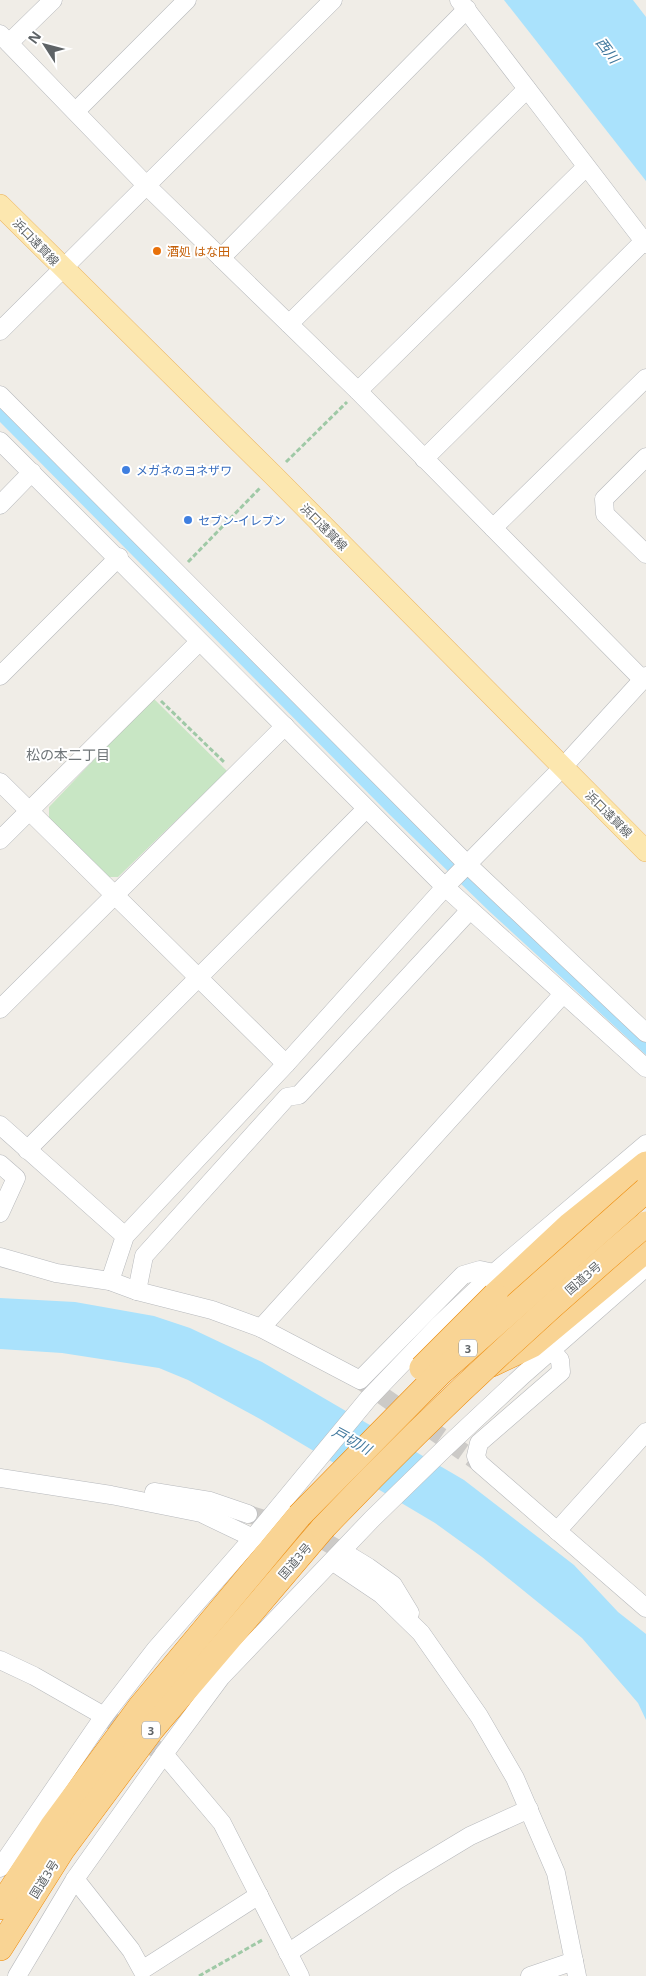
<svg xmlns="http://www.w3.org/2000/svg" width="646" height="1976" viewBox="0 0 646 1976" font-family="'Noto Sans','Noto Sans JP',sans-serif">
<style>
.green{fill:#c8e6c4}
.water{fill:#aae2fc}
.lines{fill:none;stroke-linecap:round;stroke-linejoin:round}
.minor-tunnel{stroke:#cccac7;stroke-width:18;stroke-dasharray:18 9;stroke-linecap:butt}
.minor-casing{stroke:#b7b9bc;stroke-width:19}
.major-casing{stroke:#edb662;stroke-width:22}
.highway-casing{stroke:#ee8b09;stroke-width:26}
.path{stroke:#9fc9a6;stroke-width:3;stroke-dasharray:5 2.5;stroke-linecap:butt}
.minor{stroke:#fff;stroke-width:18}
.major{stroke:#fce7af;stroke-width:21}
.highway{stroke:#f9d494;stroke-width:25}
.highway-bridge-casing{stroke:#ee8b09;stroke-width:26;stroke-linecap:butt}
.highway-bridge{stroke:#f9d494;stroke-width:25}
.food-dot{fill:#e8710a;stroke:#fff;stroke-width:2}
.shop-dot{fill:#3f7fe0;stroke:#fff;stroke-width:2}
.labels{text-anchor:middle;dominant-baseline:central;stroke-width:4;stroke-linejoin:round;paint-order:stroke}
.shield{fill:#fff;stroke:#8e9294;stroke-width:1}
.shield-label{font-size:11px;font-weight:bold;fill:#5e6366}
.street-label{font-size:12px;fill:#5e6366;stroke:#fff}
.food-label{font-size:12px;fill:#c56008;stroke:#fff;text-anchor:start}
.shop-label{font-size:12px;fill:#366cbe;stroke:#fff;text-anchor:start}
.water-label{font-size:14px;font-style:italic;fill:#40789d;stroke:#fff}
.neighbourhood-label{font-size:14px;fill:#6f7578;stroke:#fff}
</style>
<rect width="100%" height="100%" fill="#f0ede7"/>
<polygon class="green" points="153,698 227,771 118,877 107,877 49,821 49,807"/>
<g class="water">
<polygon points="504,0 633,0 646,17 646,181"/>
<polygon points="0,403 646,1037 646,1055 490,912 389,814 0,422"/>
<polygon points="0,1298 75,1302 154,1316 190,1328 262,1362 464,1480 574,1565 618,1612 646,1634 646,1720 638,1703 582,1638 482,1557 435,1523 260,1419 188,1380 159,1368 62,1353 0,1349"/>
</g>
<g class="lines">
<g class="minor-tunnel">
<polyline points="360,1380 479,1463"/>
<polyline points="248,1514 310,1533 345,1553"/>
<polyline points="104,1716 164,1754"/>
</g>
<g class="minor-casing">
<g id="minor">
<polyline points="459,0 646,244"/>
<polyline points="0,34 147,186 358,391 643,680"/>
<polyline points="9,43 53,0"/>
<polyline points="76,111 187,0"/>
<polyline points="221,258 467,9"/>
<polyline points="289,324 527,89"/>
<polyline points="0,331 333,0"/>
<polyline points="358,391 586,167"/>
<polyline points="0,395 467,864 646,1033"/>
<polyline points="0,441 445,887 646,1068"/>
<polyline points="646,457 604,499 605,514 646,554"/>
<polyline points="424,459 644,241"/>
<polyline points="0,505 32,472"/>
<polyline points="493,528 646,378"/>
<polyline points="0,676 119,557"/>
<polyline points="0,782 286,1064"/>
<polyline points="0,840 199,642"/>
<polyline points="0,1009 285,726"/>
<polyline points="0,1125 125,1236"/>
<polyline points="27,1150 366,809"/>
<polyline points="0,1164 16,1178 0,1213"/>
<polyline points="0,1257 56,1273 110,1281 137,1291 212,1310 261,1328 360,1380 463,1275 480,1270 494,1273"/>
<polyline points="110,1281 125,1236 286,1064 445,887 563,767 646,676"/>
<polyline points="137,1291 144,1256 287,1097 299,1095 470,910"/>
<polyline points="261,1328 563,994"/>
<polyline points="552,1351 560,1360 561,1372 479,1443 476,1456 479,1463 646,1608"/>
<polyline points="0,1478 111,1495 201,1513 253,1538"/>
<polyline points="154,1492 210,1501 248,1514"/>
<polyline points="557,1531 646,1432"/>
<polyline points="345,1553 368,1567 393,1585 410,1613"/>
<polyline points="332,1561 381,1594 421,1633 479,1716 515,1778 556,1873 577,1976"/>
<polyline points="0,1660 34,1676 104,1716"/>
<polyline points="164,1754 222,1823 300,1976"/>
<polyline points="0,1868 104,1716 155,1650 253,1538 368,1399 439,1325 494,1273 646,1144"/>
<polyline points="75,1879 131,1950 142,1970 259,1895"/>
<polyline points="288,1953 397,1880 470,1836 529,1809"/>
<polyline points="17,1976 75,1879 164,1754 221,1677 372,1519 445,1448 523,1375 646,1267"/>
<polyline points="530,1976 574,1961"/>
</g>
</g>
<g class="major-casing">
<polyline id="major" points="0,205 273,475 646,851"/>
</g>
<g class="highway-casing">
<g id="highway">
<polyline points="495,1295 570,1225 646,1164"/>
<polyline points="492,1364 532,1345 646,1250"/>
<polyline points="0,1907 52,1827 141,1706 299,1516"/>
<polyline points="0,1948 62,1850 152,1729 323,1528"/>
</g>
</g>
<g class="path">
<polyline points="286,462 347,402"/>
<polyline points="188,562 260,488"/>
<polyline points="161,701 225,763"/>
<polyline points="199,1976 264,1939"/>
</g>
<use href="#minor" class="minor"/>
<use href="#major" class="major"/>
<use href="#highway" class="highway"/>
<g class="highway-bridge-casing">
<g id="highway-bridge">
<polyline points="422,1368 495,1295"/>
<polyline points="299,1516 439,1374 646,1190"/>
<path d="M 323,1528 C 425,1421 533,1320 646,1224"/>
</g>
</g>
<use href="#highway-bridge" class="highway-bridge"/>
</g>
<circle class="food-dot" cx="157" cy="251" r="5"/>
<g class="shop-dot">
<circle cx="126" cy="470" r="5"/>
<circle cx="188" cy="520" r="5"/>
</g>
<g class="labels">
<g class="shield">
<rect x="459" y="1339.5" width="18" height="17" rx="4"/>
<rect x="142" y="1721.5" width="18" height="17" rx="4"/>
</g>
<g class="shield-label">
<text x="468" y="1348">3</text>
<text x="151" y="1730">3</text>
</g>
<g class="street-label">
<text transform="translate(36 242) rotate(46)">浜口遠賀線</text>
<text transform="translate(324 527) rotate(45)">浜口遠賀線</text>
<text transform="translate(609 814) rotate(45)">浜口遠賀線</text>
<text transform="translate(583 1278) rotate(-41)">国道3号</text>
<text transform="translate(295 1561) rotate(-49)">国道3号</text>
<text transform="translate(44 1879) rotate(-58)">国道3号</text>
</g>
<g class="food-label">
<text x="167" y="251">酒処 はな田</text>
</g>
<g class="shop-label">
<text x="136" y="470">メガネのヨネザワ</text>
<text x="198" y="520">セブン-イレブン</text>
</g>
<g class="water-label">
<text transform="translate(608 50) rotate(53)">西川</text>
<text transform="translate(352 1440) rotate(29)">戸切川</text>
</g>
<g class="neighbourhood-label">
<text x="68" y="754">松の本二丁目</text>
</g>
</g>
<g transform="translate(45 45) rotate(306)" stroke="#ffffff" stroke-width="4" paint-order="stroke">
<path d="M0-4L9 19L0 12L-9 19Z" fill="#5e6366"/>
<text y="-8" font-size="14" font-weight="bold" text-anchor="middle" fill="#5e6366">N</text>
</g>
</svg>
